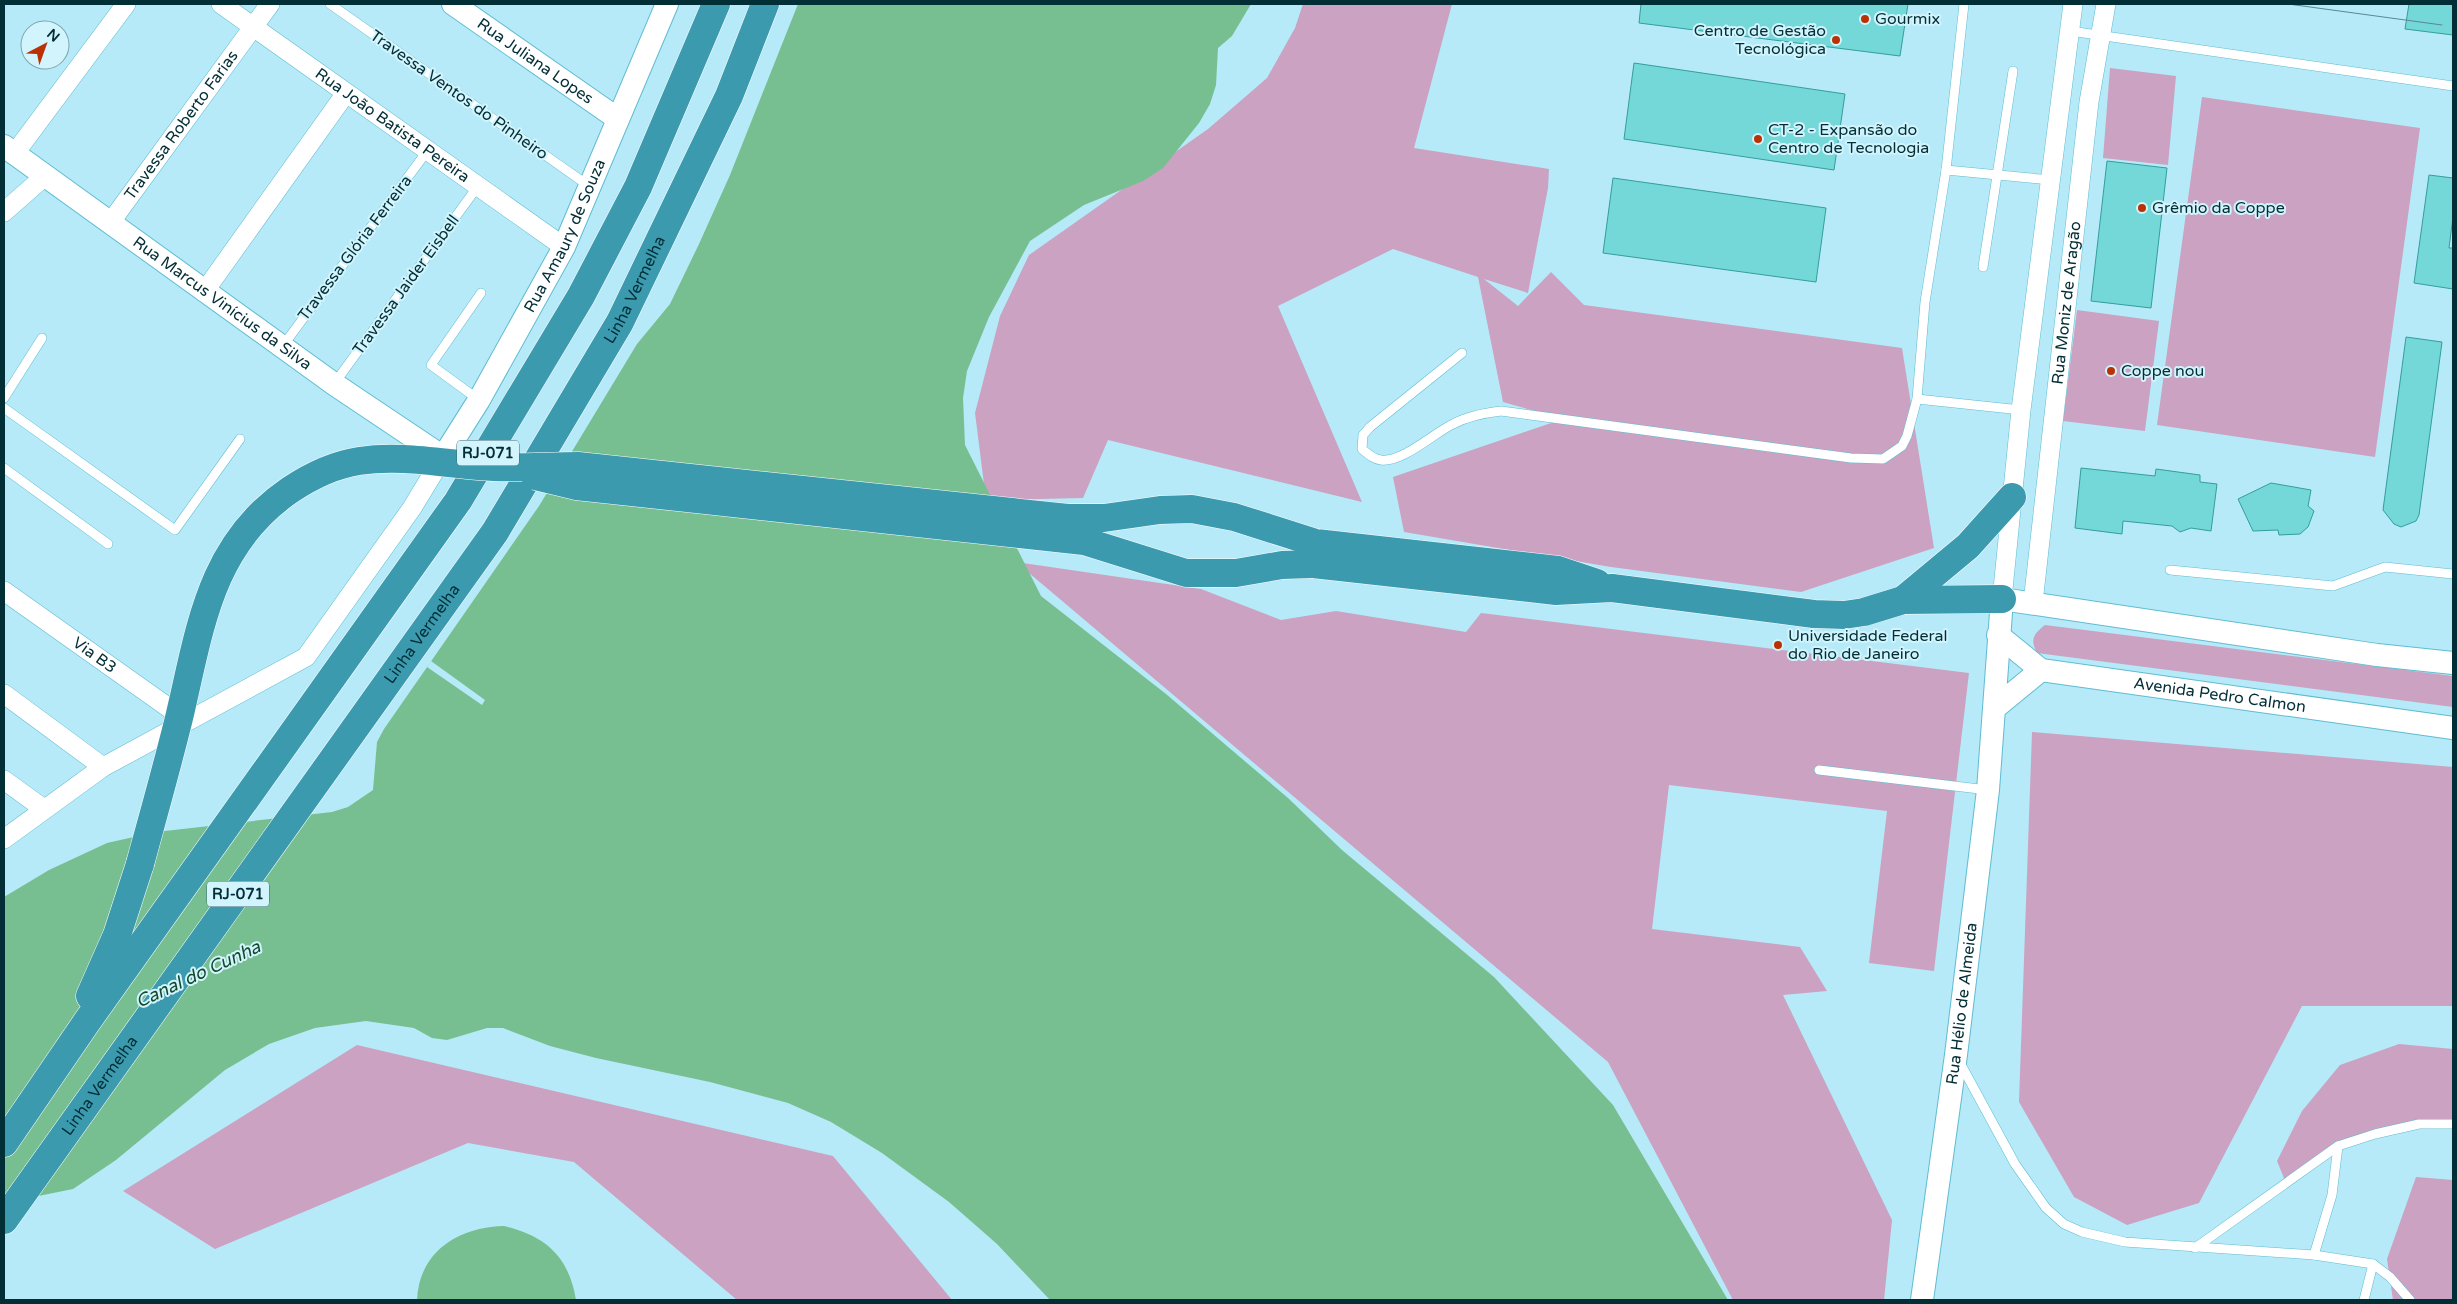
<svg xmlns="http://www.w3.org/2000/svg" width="2457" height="1304" viewBox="0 0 2457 1304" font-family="'Varela Round',sans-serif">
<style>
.green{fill:#cba2c1}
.water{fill:#77bf91}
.pier{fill:#b6eaf8}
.building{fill:#75d8d8;stroke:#339d9d}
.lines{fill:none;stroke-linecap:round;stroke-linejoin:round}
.service-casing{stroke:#5fbcd2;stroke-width:10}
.minor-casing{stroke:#5fbcd2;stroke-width:20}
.tertiary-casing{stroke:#5fbcd2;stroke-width:24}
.motorway-casing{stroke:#fff;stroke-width:29}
.service{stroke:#fff;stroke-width:9}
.minor{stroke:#fff;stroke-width:19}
.tertiary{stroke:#fff;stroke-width:22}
.motorway{stroke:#3c9aaf;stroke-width:28}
.tram{stroke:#588893;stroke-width:1}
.motorway-bridge-casing{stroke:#fff;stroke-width:29;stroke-linecap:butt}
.motorway-bridge{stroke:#3c9aaf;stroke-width:28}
.poi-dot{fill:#ba3104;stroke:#d2f4fd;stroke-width:2}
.labels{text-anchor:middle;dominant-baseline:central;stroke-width:4;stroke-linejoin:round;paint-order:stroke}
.shield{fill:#d2f4fd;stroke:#406972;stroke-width:1}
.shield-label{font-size:15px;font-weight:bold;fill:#022e36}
.poi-label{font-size:16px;fill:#022e36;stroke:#d2f4fd;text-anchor:start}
.street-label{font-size:16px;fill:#022e36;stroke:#d2f4fd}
.water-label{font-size:18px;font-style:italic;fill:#11492b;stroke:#d2f4fd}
</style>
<rect width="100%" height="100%" fill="#b6eaf8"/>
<g class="green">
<polygon points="1303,4 1452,4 1414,148 1549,169 1548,188 1528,293 1484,279 1518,306 1551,272 1584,305 1902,348 1934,548 1801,592 1611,567 1404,532 1393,477 1563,419 1503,402 1478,277 1393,249 1278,306 1362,502 1108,440 1083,498 986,500 975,413 1000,316 1029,255 1208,129 1267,78 1295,28"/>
<polygon points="2110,68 2176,76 2168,165 2103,158"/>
<polygon points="2202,97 2420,128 2375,457 2157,425"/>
<polygon points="2077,310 2159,321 2145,431 2063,421"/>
<polygon points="1016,562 1201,589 1281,620 1336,611 1466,632 1481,613 1969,673 1934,971 1869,963 1887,811 1669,785 1652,929 1800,947 1827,991 1783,995 1892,1220 1884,1300 1733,1300 1608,1062"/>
<path d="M 2045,625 L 2453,676 L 2453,707 L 2037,653 C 2030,640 2033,634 2045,625 Z"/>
<polygon points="2032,732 2453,767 2453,1006 2302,1006 2199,1203 2127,1225 2074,1197 2019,1102"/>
<polygon points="2399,1044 2453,1049 2453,1124 2419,1124 2338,1146 2286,1183 2277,1161 2302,1111 2340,1065"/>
<polygon points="357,1045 833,1156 952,1300 737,1300 574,1162 468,1143 215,1249 123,1191"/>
<polygon points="2416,1177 2453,1180 2453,1300 2393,1300 2387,1259"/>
</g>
<g class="water">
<polygon points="798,4 1251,4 1232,36 1218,48 1216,85 1210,104 1199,123 1163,168 1143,181 1084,205 1030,241 989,317 967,371 963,398 965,445 1041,596 1166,694 1288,798 1342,850 1494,977 1613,1105 1728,1300 1050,1300 997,1244 949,1202 882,1153 831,1122 788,1103 710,1082 596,1058 550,1046 503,1028 487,1028 447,1040 432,1038 414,1028 366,1021 315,1028 269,1044 225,1070 116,1160 73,1189 4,1203 4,897 49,870 107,843 156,832 332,812 348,807 373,790 377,742 384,729 539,506 637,344 670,304 699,244 730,175"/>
<path d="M 504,1226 C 546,1236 569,1257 576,1300 L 417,1300 C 419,1251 459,1227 504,1226 Z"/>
</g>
<polygon class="pier" points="431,661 485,700 482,705 427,667"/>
<g class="building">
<polygon points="1641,4 1908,4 1900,56 1639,23"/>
<polygon points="2409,4 2453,4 2453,35 2405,29"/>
<polygon points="1634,63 1845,94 1834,170 1624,139"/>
<polygon points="2107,161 2167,168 2151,308 2091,301"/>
<polygon points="2429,175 2453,178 2453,217 2449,248 2453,248 2453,289 2414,283"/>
<polygon points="1613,178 1826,208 1816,282 1603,253"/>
<polygon points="2406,337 2442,342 2419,515 2416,521 2401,527 2394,524 2383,510"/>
<polygon points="2081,468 2155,476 2156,469 2200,475 2200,482 2217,484 2211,531 2191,528 2180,532 2172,526 2123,521 2122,534 2075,528"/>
<polygon points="2271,483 2311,490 2308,506 2314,511 2308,527 2300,534 2279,535 2278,530 2253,531 2238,499"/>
</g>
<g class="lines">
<g class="service-casing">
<g id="service">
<polyline points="330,4 589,186"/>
<polyline points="2070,31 2453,86"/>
<polyline points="1946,170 1964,4"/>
<polyline points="1983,267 2013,71"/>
<polyline points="282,347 428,150"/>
<path d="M 1462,353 L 1370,427 L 1363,435 L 1362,449 C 1368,454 1373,459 1381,460 C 1402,463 1434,433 1453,424 C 1468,416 1484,413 1501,411 L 1851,458 L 1883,459 L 1902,446 L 1907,436 L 1917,399 L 1925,302 L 1946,170 L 2051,180"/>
<polyline points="334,384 478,186"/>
<polyline points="4,398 42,338"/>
<polyline points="1917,399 2021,410"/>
<polyline points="479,400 431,365 481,293"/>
<polyline points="4,408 175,530 240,439"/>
<polyline points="4,468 108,544"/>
<polyline points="2170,570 2333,586 2385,567 2453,574"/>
<polyline points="1819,770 1988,790"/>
<polyline points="1959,1061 2015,1164 2046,1208 2064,1224 2082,1232 2125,1242 2314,1255 2373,1264 2390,1277 2410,1300"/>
<polyline points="2195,1248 2338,1146 2375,1134 2419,1124 2453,1124"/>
<polyline points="2314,1255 2332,1195 2338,1146"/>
<polyline points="2364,1300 2373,1264"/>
</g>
</g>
<g class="minor-casing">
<g id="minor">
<path id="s1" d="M 221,4 L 564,247"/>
<polyline points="15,153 126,4"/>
<polyline points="4,212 46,175"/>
<path id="s2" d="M 110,223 L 270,4"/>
<polyline points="204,292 346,93"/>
<path id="s3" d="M 4,591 L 186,720"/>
<polyline points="2002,599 2021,410 2073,4"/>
<path id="s4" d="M 2033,603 L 2089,102 L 2106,4"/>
<polyline points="4,694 103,767"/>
<polyline points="4,780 44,809"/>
<polyline points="4,839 103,767 306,657 412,508 443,457"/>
</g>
</g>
<g class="tertiary-casing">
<g id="tertiary">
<path id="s5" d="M 453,4 L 618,119"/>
<path id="s6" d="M 4,146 L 334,384 L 443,457 L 479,400 L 564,247 L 667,4"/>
<path id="s7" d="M 1998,635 L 2041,670 L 2453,728"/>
<polyline points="1996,707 2041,670"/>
<path id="s8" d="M 1922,1300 L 1956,1055 L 1988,790 L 2002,599 L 2377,655 L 2453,663"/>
</g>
</g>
<g class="motorway-casing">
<g id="motorway">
<polyline points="1316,543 1558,570 1597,583"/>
<polyline points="1313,564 1556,591 1612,588 1814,614 1844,615 1864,612 1903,600 2002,599"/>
<polyline points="1903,600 1968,546 2012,497"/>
<polyline points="90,996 117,935 140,864"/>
<polyline points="4,1143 86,1023 458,501 581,296 638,187 716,4"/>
<path id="s9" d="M 4,1220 L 495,532 L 620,322 L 729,96 L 765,4"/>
</g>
</g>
<use href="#service" class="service"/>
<use href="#minor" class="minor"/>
<use href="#tertiary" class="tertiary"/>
<use href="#motorway" class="motorway"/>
<polyline class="tram" points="2288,4 2442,25"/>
<g class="motorway-bridge-casing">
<g id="motorway-bridge">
<polyline points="535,476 576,486 1084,541 1186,573 1236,573 1282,565 1313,564"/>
<path d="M 140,864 C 153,816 167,767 179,718 C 200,630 209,545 290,490 C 311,476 333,465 359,461 C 404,454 449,465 494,467 C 522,468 550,466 578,466 L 1068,518 L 1104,518 L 1160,510 L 1192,509 L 1234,517 L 1316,543"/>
</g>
</g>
<use href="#motorway-bridge" class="motorway-bridge"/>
</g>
<g class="poi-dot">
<circle cx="1865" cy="19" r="5"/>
<circle cx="1836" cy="40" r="5"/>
<circle cx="1758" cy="139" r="5"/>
<circle cx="2142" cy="208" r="5"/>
<circle cx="2111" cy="371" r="5"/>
<circle cx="1778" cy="645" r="5"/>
</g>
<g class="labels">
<g class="shield">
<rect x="457" y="440.5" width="62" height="25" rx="4"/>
<rect x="207" y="881.5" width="62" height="25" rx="4"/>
</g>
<g class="shield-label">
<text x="488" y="453">RJ-071</text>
<text x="238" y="894">RJ-071</text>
</g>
<g class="poi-label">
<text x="1875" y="19">Gourmix</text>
<text x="1826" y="31" text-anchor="end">Centro de Gestão<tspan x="1826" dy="18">Tecnológica</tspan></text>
<text x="1768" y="130">CT-2 - Expansão do<tspan x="1768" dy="18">Centro de Tecnologia</tspan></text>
<text x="2152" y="208">Grêmio da Coppe</text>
<text x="2121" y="371">Coppe nou</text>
<text x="1788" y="636">Universidade Federal<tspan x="1788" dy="18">do Rio de Janeiro</tspan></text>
</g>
<g class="street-label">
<text stroke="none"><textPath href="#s5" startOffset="100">Rua Juliana Lopes</textPath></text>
<text transform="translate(459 95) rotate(35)">Travessa Ventos do Pinheiro</text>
<text stroke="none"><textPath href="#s2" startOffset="121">Travessa Roberto Farias</textPath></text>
<text stroke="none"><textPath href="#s1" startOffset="210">Rua João Batista Pereira</textPath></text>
<text stroke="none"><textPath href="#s6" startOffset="791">Rua Amaury de Souza</textPath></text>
<text transform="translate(355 248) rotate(-53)">Travessa Glória Ferreira</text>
<text transform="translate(406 285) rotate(-54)">Travessa Jaider Eisbell</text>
<text stroke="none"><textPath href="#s9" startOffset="1125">Linha Vermelha</textPath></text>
<text stroke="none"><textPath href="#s6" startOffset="269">Rua Marcus Vinícius da Silva</textPath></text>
<text stroke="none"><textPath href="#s4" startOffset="302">Rua Moniz de Aragão</textPath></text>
<text stroke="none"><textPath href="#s9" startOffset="720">Linha Vermelha</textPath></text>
<text stroke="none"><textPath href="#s3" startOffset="111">Via B3</textPath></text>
<text stroke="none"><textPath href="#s7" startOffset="236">Avenida Pedro Calmon</textPath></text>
<text stroke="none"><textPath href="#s8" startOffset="299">Rua Hélio de Almeida</textPath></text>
<text stroke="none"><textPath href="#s9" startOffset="165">Linha Vermelha</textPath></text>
</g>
<g class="water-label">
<text transform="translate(198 974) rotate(-25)">Canal do Cunha</text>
</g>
</g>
<rect width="2457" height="1304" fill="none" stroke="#022e36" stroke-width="10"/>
<g transform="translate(45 45) rotate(41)"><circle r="24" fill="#d2f4fd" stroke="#7fa5ad"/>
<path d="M0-4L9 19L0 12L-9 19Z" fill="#ba3104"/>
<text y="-8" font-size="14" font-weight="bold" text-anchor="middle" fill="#022e36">N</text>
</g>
</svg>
